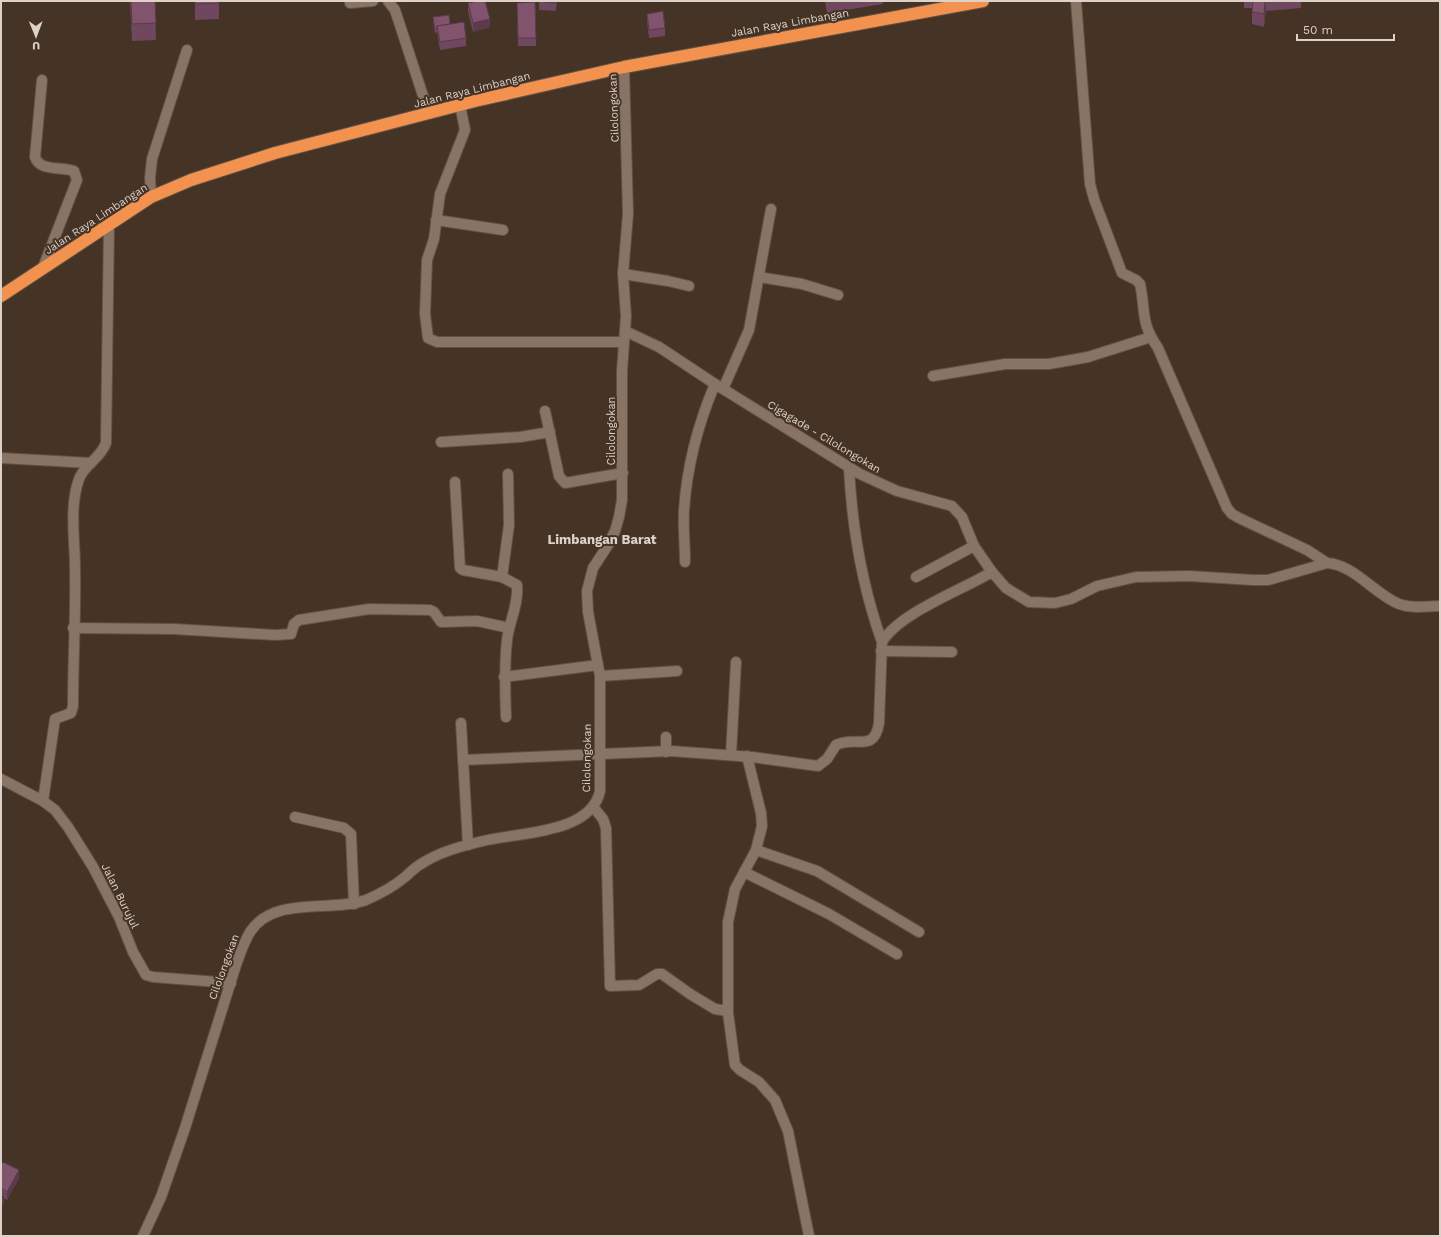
<svg xmlns="http://www.w3.org/2000/svg" width="1441" height="1237" viewBox="0 0 1441 1237" font-family="'Work Sans',sans-serif">
<style>
.lines{fill:none;stroke-linecap:round;stroke-linejoin:round}
.minor-casing{stroke:#605245;stroke-width:12}
.highway-casing{stroke:#605245;stroke-width:14}
.minor{stroke:#887464;stroke-width:10}
.highway{stroke:#f3914f;stroke-width:12}
.wall{fill:#6f475e}
.shaded-wall{fill:#5a3a4c}
.building{fill:#81536d;stroke:#5a3a4c}
.labels{text-anchor:middle;dominant-baseline:central;stroke-width:4;stroke-linejoin:round;paint-order:stroke}
.street-label{font-size:11px;fill:#ddd2c9;stroke:#453325}
.quarter-label{font-size:13px;font-weight:bold;fill:#ddd2c9;stroke:#453325}
</style>
<rect width="100%" height="100%" fill="#453325"/>
<g class="lines">
<g class="minor-casing">
<g id="minor">
<polyline points="388,1 395,10 429,114"/>
<path d="M 1076,1 L 1090,184 L 1094,199 L 1122,273 L 1136,280 L 1140,284 C 1146,312 1140,322 1158,348 L 1227,508 L 1232,514 L 1239,518 L 1307,550 L 1327,563"/>
<polyline points="350,3 373,1"/>
<polyline points="460,105 465,130 440,194 434,239 427,260 425,314 428,338 437,342 624,342"/>
<polyline points="151,197 150,178 152,159 187,50"/>
<polyline points="436,220 503,230"/>
<path d="M 42,270 L 77,180 L 74,171 C 61,166 40,172 35,157 L 42,80"/>
<polyline points="623,274 668,281 689,286"/>
<polyline points="759,277 802,284 838,295"/>
<path d="M 625,331 L 659,347 L 715,384 L 860,474 L 897,491 L 952,506 L 962,517 L 974,546 L 992,572 L 1006,588 L 1029,602 L 1055,603 L 1071,599 L 1097,586 L 1136,577 L 1189,576 L 1253,580 L 1268,580 L 1327,563 C 1355,565 1374,594 1399,604 C 1412,609 1427,606 1440,606"/>
<polyline points="933,376 1005,364 1049,364 1088,357 1151,337"/>
<polyline points="723,389 749,330 771,209"/>
<polyline points="545,411 559,476 565,483 623,473"/>
<polyline points="441,442 520,437 550,432"/>
<polyline points="1,458 91,463"/>
<path d="M 849,468 C 852,526 862,586 882,642"/>
<path d="M 455,482 L 460,568 L 463,570 L 502,577 L 517,585 C 519,604 509,622 507,640 C 504,666 505,691 506,717"/>
<path d="M 685,562 C 685,545 683,527 684,510 C 687,466 698,424 715,384"/>
<polyline points="502,577 509,525 508,474"/>
<polyline points="916,577 974,546"/>
<polyline points="73,628 174,629 275,635 291,634 294,624 299,620 369,609 430,610 434,612 441,622 477,621 509,628"/>
<polyline points="881,651 952,652"/>
<polyline points="600,676 677,671"/>
<polyline points="504,677 598,665"/>
<polyline points="461,723 468,845"/>
<polyline points="666,737 666,752"/>
<polyline points="731,755 736,662"/>
<polyline points="747,756 761,813 762,826 756,850 735,889 728,922 728,1013 735,1065 740,1070 759,1082 775,1100 788,1131 809,1236"/>
<path d="M 463,760 L 671,751 L 752,757 L 818,766 L 827,759 L 836,745 C 855,735 874,754 879,723 L 882,642 C 899,613 962,590 992,572"/>
<polyline points="1,779 43,801 55,810 68,827 93,867 119,917 133,952 146,975 153,977 231,983"/>
<path d="M 43,801 L 55,719 L 71,713 L 73,706 C 73,660 76,614 75,568 C 75,540 69,507 79,479 C 84,465 101,458 106,443 L 109,224"/>
<polyline points="594,808 603,819 606,828 610,986 639,985 657,974 662,974 690,994 715,1009 728,1011"/>
<polyline points="295,817 344,828 351,834 354,904"/>
<polyline points="756,850 817,871 919,932"/>
<polyline points="744,872 829,914 897,954"/>
<path d="M 143,1236 L 161,1197 L 185,1128 L 236,965 C 240,954 244,942 250,932 C 274,895 330,913 366,900 C 380,894 393,887 405,877 C 410,873 415,867 421,864 C 439,852 462,846 483,841 C 519,832 591,834 600,791 L 600,676 L 588,612 L 587,591 L 593,568 L 608,545 L 615,531 L 619,517 L 622,500 L 622,371 L 626,316 L 623,274 L 628,214 L 624,67"/>
</g>
</g>
<g class="highway-casing">
<polyline id="highway" points="1,296 151,197 191,180 275,153 475,101 624,67 983,1"/>
</g>
<use href="#minor" class="minor"/>
<use href="#highway" class="highway"/>
</g>
<g class="wall">
<polygon points="130,1 155,1 156,40 132,41"/>
<polygon points="195,1 219,1 219,19 195,20"/>
<polygon points="539,1 557,1 556,11 539,10"/>
<polygon points="825,1 883,1 883,4 827,13"/>
<polygon points="1244,1 1301,1 1301,8 1266,11 1264,27 1252,24 1252,8 1244,8"/>
<polygon points="535,2 536,46 518,46 517,3"/>
<polygon points="468,3 490,27 473,32 468,12"/>
<polygon points="647,14 665,28 665,36 649,38 647,22"/>
<polygon points="433,17 450,24 466,38 466,46 440,50 437,32 435,33 433,22"/>
<polygon points="1,1165 19,1178 7,1200 4,1198 4,1202 1,1208"/>
</g>
<g class="shaded-wall">
<polygon points="1266,1 1266,11 1264,27 1264,14"/>
<polygon points="490,19 490,27 473,32 473,23"/>
<polygon points="19,1170 19,1178 7,1200 7,1192"/>
<polygon points="4,1194 4,1202 1,1208 1,1199"/>
</g>
<g class="building">
<polygon points="131,1 155,1 156,23 132,24"/>
<polygon points="195,1 219,1 219,3 195,4"/>
<polygon points="478,1 485,1 490,19 473,23 468,3"/>
<polygon points="539,1 556,1 556,3"/>
<polygon points="1253,1 1265,1 1264,14 1252,12"/>
<polygon points="535,2 536,38 518,38 517,3"/>
<polygon points="663,11 665,28 649,30 647,14"/>
<polygon points="449,15 450,24 437,26 437,28 435,29 433,17"/>
<polygon points="464,22 466,38 440,42 437,26"/>
<polygon points="3,1162 19,1170 7,1192 1,1188 1,1165"/>
<polygon points="1,1193 4,1194 1,1199"/>
</g>
<g class="labels">
<g class="street-label">
<text transform="translate(790 23) rotate(-10)">Jalan Raya Limbangan</text>
<text transform="translate(472 90) rotate(-14)">Jalan Raya Limbangan</text>
<text transform="translate(614 108) rotate(-92)">Cilolongokan</text>
<text transform="translate(96 219) rotate(-33)">Jalan Raya Limbangan</text>
<text transform="translate(611 431) rotate(-90)">Cilolongokan</text>
<text transform="translate(824 437) rotate(31)">Cigagade - Cilolongokan</text>
<text transform="translate(587 758) rotate(-89)">Cilolongokan</text>
<text transform="translate(120 896) rotate(64)">Jalan Burujul</text>
<text transform="translate(224 967) rotate(-70)">Cilolongokan</text>
</g>
<g class="quarter-label">
<text x="602" y="539">Limbangan Barat</text>
</g>
</g>
<rect width="1441" height="1237" fill="none" stroke="#ddd2c9" stroke-width="4"/>
<g transform="translate(36 36) rotate(179)" stroke="#453325" stroke-width="3" paint-order="stroke">
<path d="M0-3L7 15L0 10L-7 15Z" fill="#ddd2c9"/>
<text y="-6" font-size="11" font-weight="bold" text-anchor="middle" fill="#ddd2c9">U</text>
</g>
<path d="M1297 34v6h97v-6" fill="none" stroke="#ddd2c9" stroke-width="2"/>
<text x="1303" y="34" font-size="12" fill="#ddd2c9" stroke="#453325" stroke-width="3" paint-order="stroke">50 m</text>
</svg>
